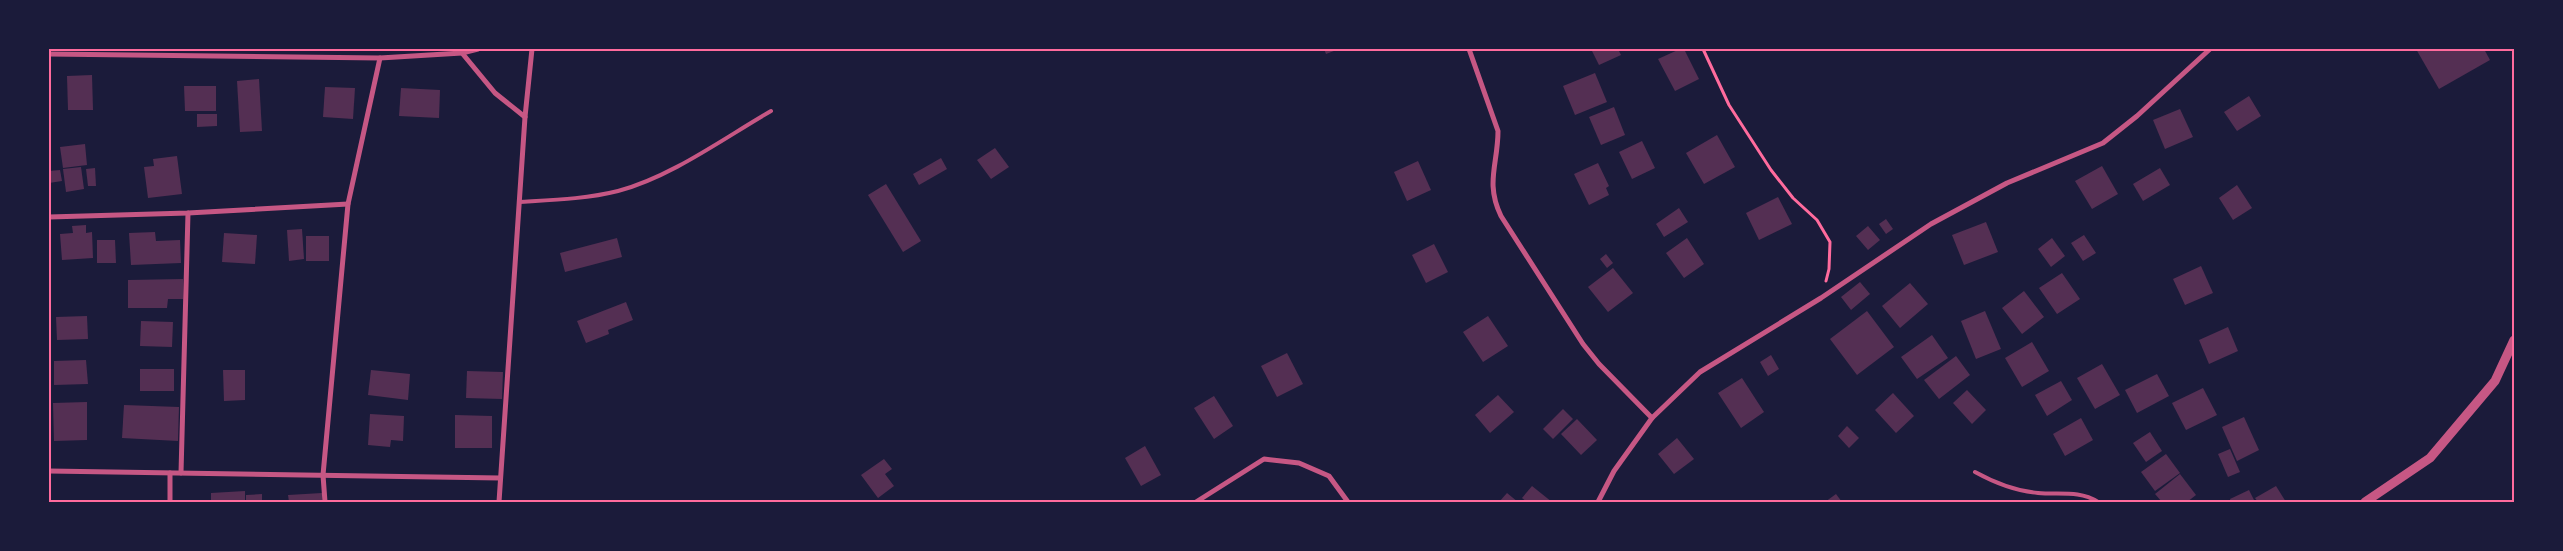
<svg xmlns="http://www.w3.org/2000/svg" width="2563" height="551" viewBox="0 0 2563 551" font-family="'Space Grotesk',sans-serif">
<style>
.building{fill:#542f53}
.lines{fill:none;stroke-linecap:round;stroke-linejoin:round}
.path{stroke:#ff6b9d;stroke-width:3}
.service{stroke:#c65784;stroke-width:4}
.minor{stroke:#c65784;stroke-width:5}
.tertiary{stroke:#c65784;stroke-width:9}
.neatline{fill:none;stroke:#ff6b9d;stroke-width:2}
</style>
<rect width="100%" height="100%" fill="#1b1b3a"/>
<g class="building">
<polygon points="1324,49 1339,49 1326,54"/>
<polygon points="1591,49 1618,49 1621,55 1599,65"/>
<polygon points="1680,49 1684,49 1699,79 1675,91 1658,59"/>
<polygon points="2416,49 2484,49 2490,60 2439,89"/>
<polygon points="1595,73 1607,102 1575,115 1563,86"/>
<polygon points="92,75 93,110 68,110 67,76"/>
<polygon points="259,79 262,131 240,132 237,81"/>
<polygon points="184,86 216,86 216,111 185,111"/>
<polygon points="325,87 355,88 353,119 323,117"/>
<polygon points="401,88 440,90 439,118 399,116"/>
<polygon points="2249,96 2261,116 2237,131 2224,112"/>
<polygon points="1614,107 1625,135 1601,145 1589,117"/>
<polygon points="2180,109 2193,137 2165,149 2153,120"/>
<polygon points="197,114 217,114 217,126 197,127"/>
<polygon points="1717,135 1735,167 1704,184 1686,153"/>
<polygon points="1642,141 1655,168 1632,179 1619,152"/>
<polygon points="85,144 87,165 63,168 60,147"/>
<polygon points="995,148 1009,167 991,179 977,160"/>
<polygon points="177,156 182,194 148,198 144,167 154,166 153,159"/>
<polygon points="941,158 947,169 919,185 913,174"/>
<polygon points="1418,161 1431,190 1407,201 1394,172"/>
<polygon points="1598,163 1609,186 1606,188 1609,195 1589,205 1574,174"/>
<polygon points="2102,166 2118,194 2092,209 2075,181"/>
<polygon points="81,167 84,189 66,192 63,169"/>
<polygon points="95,168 96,186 88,186 86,169"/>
<polygon points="2160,168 2170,185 2143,201 2133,184"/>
<polygon points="60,170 62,181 49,183 49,171"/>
<polygon points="886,184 921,241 903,252 868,195"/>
<polygon points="2237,185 2252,208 2233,220 2219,198"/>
<polygon points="1778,197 1792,224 1759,240 1746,213"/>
<polygon points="1679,208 1688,222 1664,237 1656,224"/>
<polygon points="1886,219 1893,229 1886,234 1879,224"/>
<polygon points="1986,222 1998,252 1964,265 1952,235"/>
<polygon points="86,225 86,233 92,232 93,258 62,260 60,234 73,233 72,226"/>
<polygon points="1868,226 1880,240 1868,250 1856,236"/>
<polygon points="302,229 304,259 289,261 287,230"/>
<polygon points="155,232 156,241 180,240 181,263 131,265 129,233"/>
<polygon points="224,233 257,235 255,264 222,262"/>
<polygon points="2084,235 2096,253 2083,261 2071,243"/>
<rect x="306" y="236" width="23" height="25"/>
<polygon points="617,238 622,257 565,272 560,253"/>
<polygon points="1687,238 1704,264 1684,278 1666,253"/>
<polygon points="2052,238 2065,256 2051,267 2038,249"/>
<polygon points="97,240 115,240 116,263 97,263"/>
<polygon points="1434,244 1448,272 1426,283 1412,255"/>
<polygon points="1606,254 1613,263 1607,268 1600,259"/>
<polygon points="2201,266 2213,293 2185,305 2173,279"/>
<polygon points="1613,268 1633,293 1608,312 1588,287"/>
<polygon points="2062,273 2080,299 2057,314 2039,288"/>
<polygon points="183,279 183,299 168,299 167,308 128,308 128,280"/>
<polygon points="1860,282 1870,294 1851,310 1841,297"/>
<polygon points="1910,283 1928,304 1900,328 1882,306"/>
<polygon points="2024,291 2044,317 2022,334 2002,308"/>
<polygon points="626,302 633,320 608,330 609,334 586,343 577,321"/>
<polygon points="1867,311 1894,347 1857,375 1830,339"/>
<polygon points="1985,311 2001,349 1976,359 1961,321"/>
<polygon points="87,316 88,339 57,340 56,317"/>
<polygon points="1488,316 1508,346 1483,362 1463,332"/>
<polygon points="141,321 173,322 172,347 140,346"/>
<polygon points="2228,327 2238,351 2209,364 2199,340"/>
<polygon points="1932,335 1948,358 1917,379 1901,357"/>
<polygon points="2032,342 2049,371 2022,387 2005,358"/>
<polygon points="1287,353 1303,384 1277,397 1261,366"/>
<polygon points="1771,355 1779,369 1768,376 1760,362"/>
<polygon points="1956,356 1970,375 1939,399 1924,380"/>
<polygon points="86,360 88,384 54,385 54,361"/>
<polygon points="2102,364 2120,395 2095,409 2077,378"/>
<rect x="140" y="369" width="34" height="22"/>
<polygon points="223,370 245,370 245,400 224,401"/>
<polygon points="371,370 410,374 408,400 368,395"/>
<polygon points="467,371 503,372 502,399 466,398"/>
<polygon points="2157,374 2169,396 2137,413 2125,390"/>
<polygon points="1742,378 1764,412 1741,428 1718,393"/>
<polygon points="2061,381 2072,400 2047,416 2035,395"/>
<polygon points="2203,388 2217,415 2186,430 2172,403"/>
<polygon points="1967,390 1986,410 1972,424 1953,403"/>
<polygon points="1893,393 1914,416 1896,433 1875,410"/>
<polygon points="1498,395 1514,412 1490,433 1475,415"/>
<polygon points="1214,396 1233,426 1214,439 1194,408"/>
<polygon points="87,402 87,440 54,441 53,403"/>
<polygon points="124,405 179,407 178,441 122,438"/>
<polygon points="1563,409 1573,419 1553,439 1543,429"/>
<polygon points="370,414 404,416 403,441 391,440 390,447 368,445"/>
<polygon points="455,415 492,416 492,448 455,448"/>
<polygon points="2244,417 2259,450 2237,461 2222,427"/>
<polygon points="2081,418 2093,440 2065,456 2053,434"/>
<polygon points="1577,419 1597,440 1581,455 1561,434"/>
<polygon points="1847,426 1859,438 1849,448 1838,436"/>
<polygon points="2150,432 2162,451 2146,462 2133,443"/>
<polygon points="1677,438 1694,459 1674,474 1658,454"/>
<polygon points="1145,446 1161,475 1141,486 1125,458"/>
<polygon points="2230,449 2240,472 2228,477 2218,454"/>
<polygon points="2166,454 2180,473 2155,491 2141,472"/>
<polygon points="884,459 892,469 885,474 894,486 878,498 861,475"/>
<polygon points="2180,474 2196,495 2187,502 2162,502 2155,494"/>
<polygon points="1532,486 1552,502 1527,502 1522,498"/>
<polygon points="2276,486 2286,502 2258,502 2255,498"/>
<polygon points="2249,490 2255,502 2231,502 2230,499"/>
<polygon points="245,491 245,502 211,502 211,493"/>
<polygon points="322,493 322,502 289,502 288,495"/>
<polygon points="1507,493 1518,502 1499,502"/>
<polygon points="262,494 262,502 246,502 246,495"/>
<polygon points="1836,494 1842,502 1825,502"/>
</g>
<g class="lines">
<polyline class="path" points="1703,49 1729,105 1771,170 1793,198 1817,220 1830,242 1829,269 1826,281"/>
<g class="service">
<path d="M 519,202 C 552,200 586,199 618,191 C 671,177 724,138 771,111"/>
<path d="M 1975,472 C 1995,483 2015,491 2038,493 C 2059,495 2079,490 2098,502"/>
</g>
<g class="minor">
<path d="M 1469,49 L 1498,131 C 1498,164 1485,183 1501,216 L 1583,344 L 1599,364 L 1652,418"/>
<polyline points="462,53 495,93 525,117"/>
<polyline points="49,54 380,58 462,53 478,49"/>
<polyline points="49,217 188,213 348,204"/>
<polyline points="49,471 500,478"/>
<polyline points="170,473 170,502"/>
<polyline points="181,473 188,213"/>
<polyline points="325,502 323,475 348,204 380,58"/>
<polyline points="499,502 525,117 532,49"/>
<polyline points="1196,502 1264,459 1299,463 1329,476 1348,502"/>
<polyline points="1598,502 1614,471 1652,418 1700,372 1821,298 1931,224 2007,183 2103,143 2137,116 2210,49"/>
</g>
<polyline class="tertiary" points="2365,502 2430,458 2495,381 2514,340"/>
</g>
<rect width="2563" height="551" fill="none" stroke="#1b1b3a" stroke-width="100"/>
<rect x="50" y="50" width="2463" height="451" class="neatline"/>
</svg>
